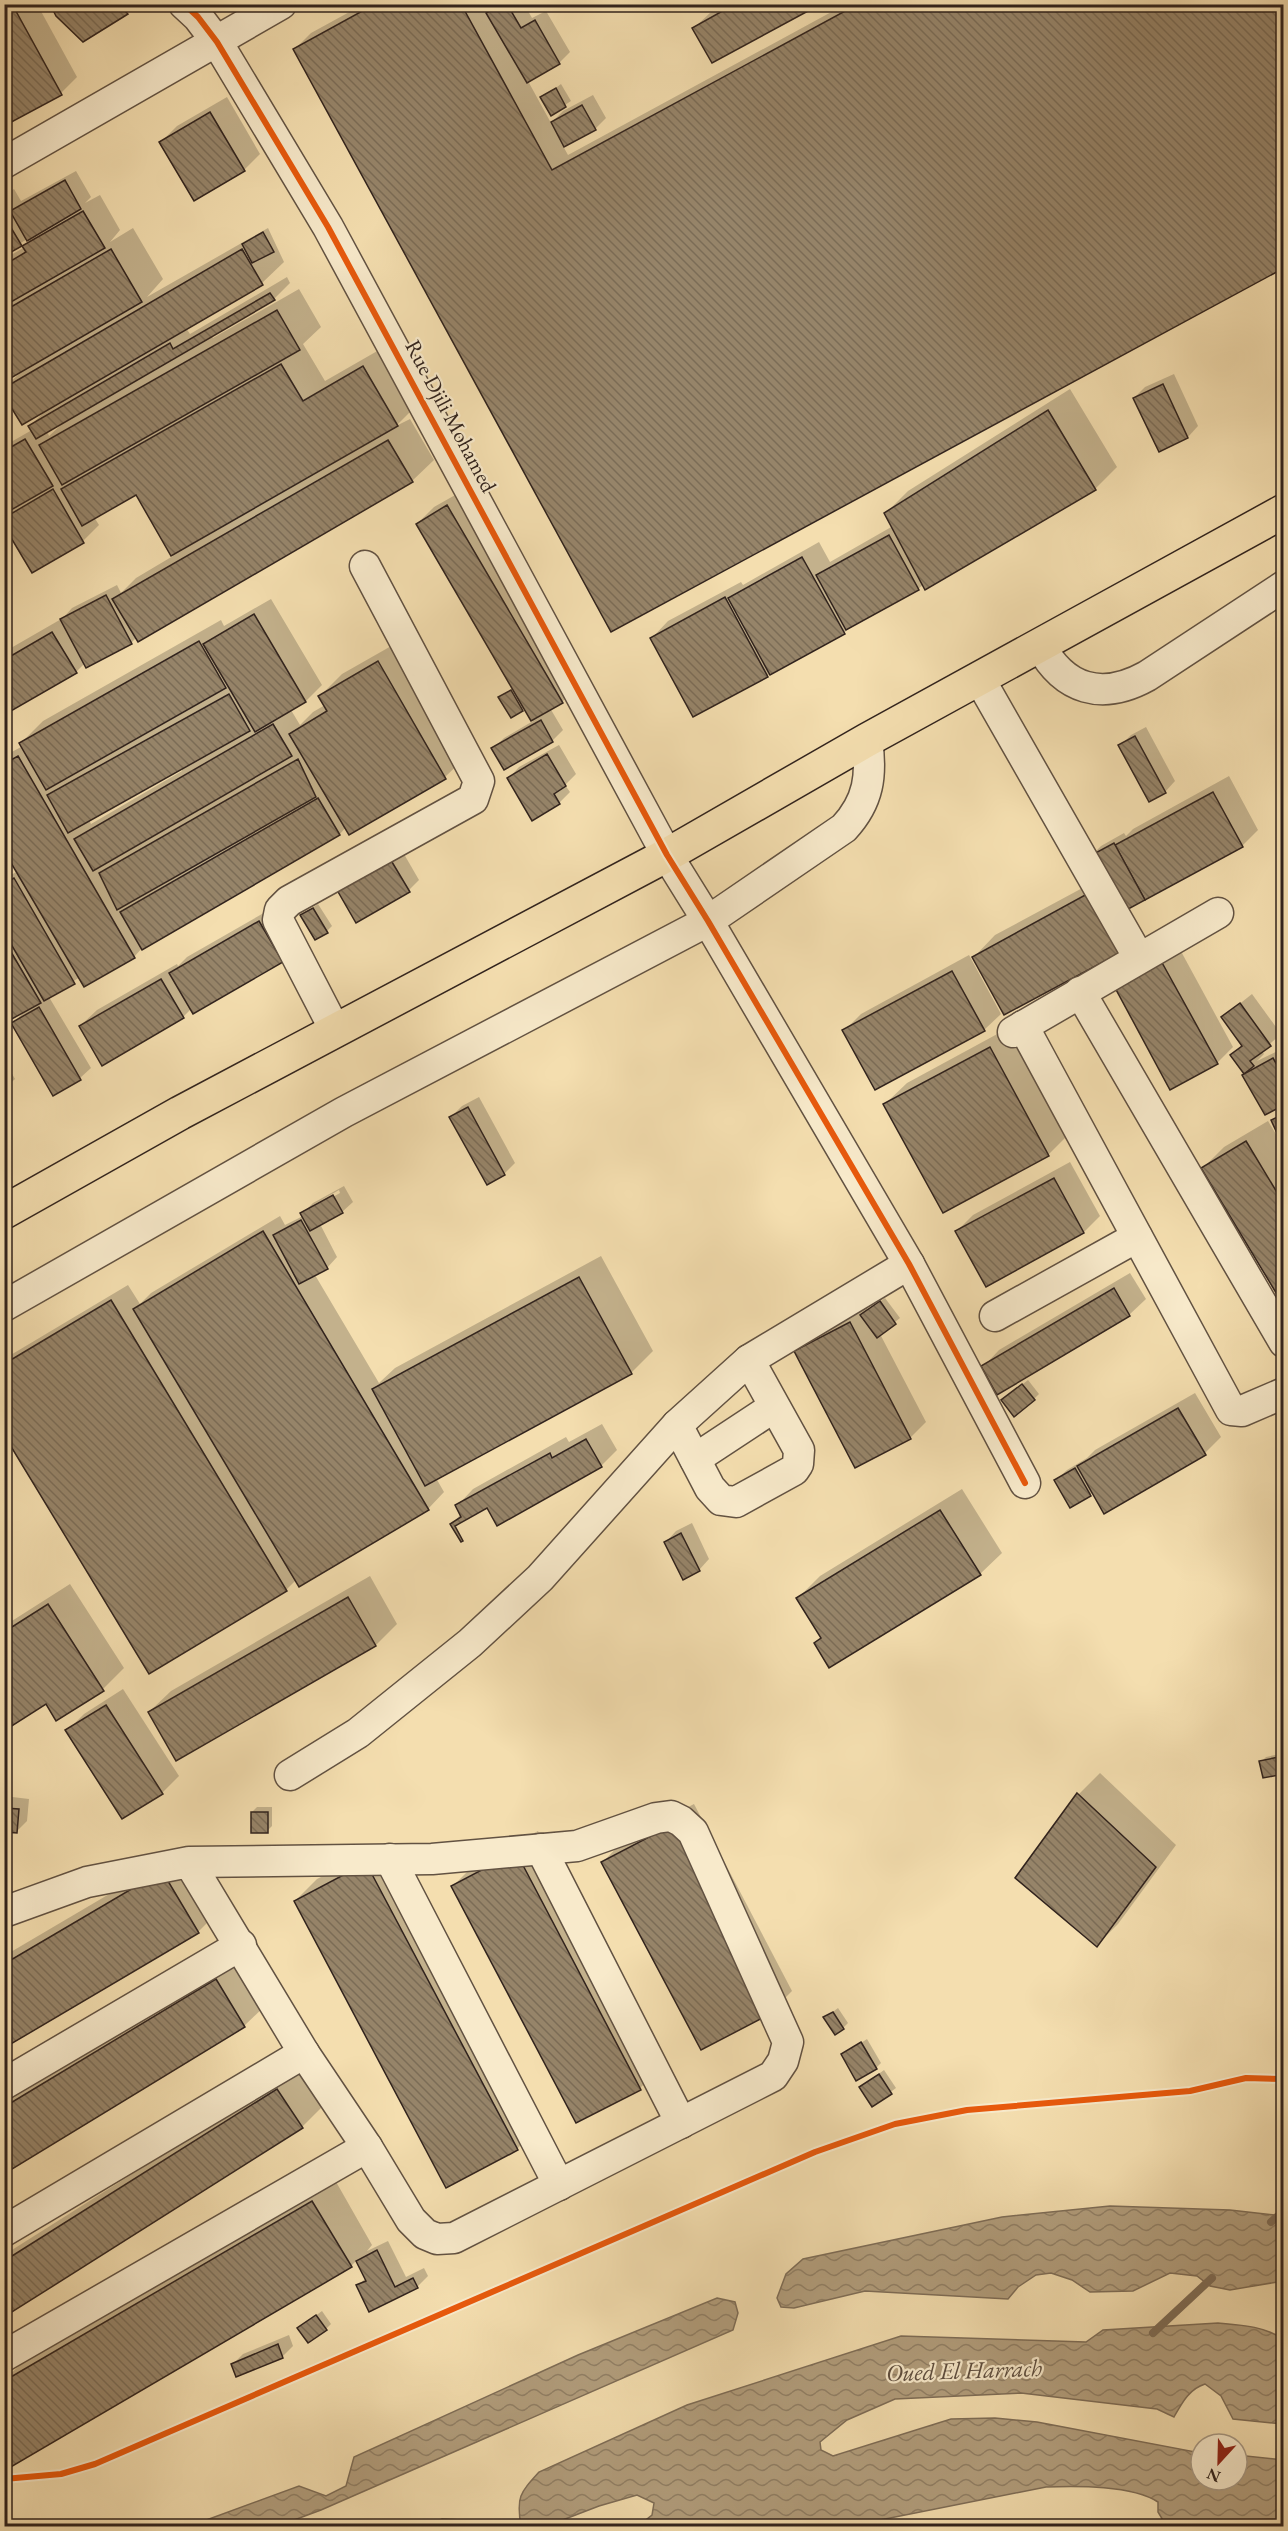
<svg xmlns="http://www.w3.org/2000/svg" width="1288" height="2531" viewBox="0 0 1288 2531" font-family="'EB Garamond',serif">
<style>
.water{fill:url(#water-waves);stroke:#7e6d57;stroke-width:1.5}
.shadow{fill:#0003;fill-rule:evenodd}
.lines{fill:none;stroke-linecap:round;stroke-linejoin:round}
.stream{stroke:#7e6d57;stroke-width:8}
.building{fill:url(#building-back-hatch);stroke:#31231d;stroke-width:1.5}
.minor-casing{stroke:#625242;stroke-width:33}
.major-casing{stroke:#31231d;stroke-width:36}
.minor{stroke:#f8eacb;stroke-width:30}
.major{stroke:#f4deaf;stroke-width:33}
.cycleway-casing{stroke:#f8eacb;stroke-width:10}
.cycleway{stroke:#e8590c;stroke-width:6}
.labels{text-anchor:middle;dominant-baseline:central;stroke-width:4.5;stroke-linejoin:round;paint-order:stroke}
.street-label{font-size:22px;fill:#31231d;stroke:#f8eacb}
.water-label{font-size:24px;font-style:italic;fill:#5e4e3f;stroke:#f8eacb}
</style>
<defs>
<pattern id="water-waves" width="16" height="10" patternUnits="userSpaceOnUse" patternTransform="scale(1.5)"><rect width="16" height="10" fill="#b29e7d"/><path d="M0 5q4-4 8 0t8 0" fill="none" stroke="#918066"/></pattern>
<pattern id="building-back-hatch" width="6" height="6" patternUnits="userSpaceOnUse" patternTransform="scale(1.5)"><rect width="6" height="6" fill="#968469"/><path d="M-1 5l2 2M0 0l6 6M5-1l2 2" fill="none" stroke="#7b6c56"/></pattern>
</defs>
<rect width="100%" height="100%" fill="#f4deaf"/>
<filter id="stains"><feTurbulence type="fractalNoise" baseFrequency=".00333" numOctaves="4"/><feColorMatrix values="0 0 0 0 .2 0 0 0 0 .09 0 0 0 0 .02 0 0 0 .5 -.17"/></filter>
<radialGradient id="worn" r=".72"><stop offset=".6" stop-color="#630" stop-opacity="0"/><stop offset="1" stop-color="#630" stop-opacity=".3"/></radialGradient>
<g class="water">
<polygon points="1110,2206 1230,2210 1283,2216 1283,2281 1230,2290 1210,2286 1197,2276 1170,2273 1133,2291 1090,2292 1072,2280 1051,2273 1036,2275 1018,2287 1008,2299 865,2291 794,2308 781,2307 777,2298 786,2274 803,2259 1002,2217"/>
<polygon points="717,2298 735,2302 738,2313 733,2330 321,2510 278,2526 190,2526 299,2486 326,2496 346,2486 354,2457 578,2355"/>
<path d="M 1218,2323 C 1241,2325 1264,2326 1283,2339 L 1283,2424 L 1233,2419 L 1221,2396 L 1205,2384 C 1189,2389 1182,2403 1174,2417 L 1157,2409 L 1021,2393 L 895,2399 L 847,2420 L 820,2442 L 821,2450 L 833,2456 L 951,2419 L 995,2418 L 1037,2422 L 1201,2453 L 1201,2480 L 1237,2480 L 1237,2455 L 1283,2460 L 1283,2519 L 1164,2522 L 1158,2512 L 1158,2502 C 1132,2485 1077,2486 1046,2487 L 850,2526 L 638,2526 L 652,2515 L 654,2503 L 637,2495 L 599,2506 L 547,2526 L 521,2526 C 516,2497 520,2493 539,2472 L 687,2405 L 901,2336 L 1086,2342 L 1103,2330 Z"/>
<polygon points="442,2519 463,2520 468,2526 425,2526"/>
</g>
<g class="shadow">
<polygon points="4,4 37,4 77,77 61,93"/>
<polygon points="52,4 135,4 127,13 83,40"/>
<polygon points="364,4 486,4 490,11 497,4 524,4 532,18 546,11 570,52 559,63 528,81 551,123 563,111 593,95 606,118 595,129 563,146 568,155 846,4 1284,4 612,630 295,49 311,33"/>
<polygon points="724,4 817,4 694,28 711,12"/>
<polygon points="561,84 571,101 551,114 542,98"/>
<polygon points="227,97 260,154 244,170 161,142 177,126"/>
<path d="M 76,171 L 91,197 L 85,203 L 100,195 L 120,230 L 110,242 L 133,228 L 163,279 L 147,297 L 268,228 L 284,262 L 262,283 L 186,328 L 190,334 L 287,277 L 290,283 L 274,299 L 212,336 L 213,338 L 299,289 L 321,327 L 303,344 L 325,381 L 386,346 L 418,404 L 396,426 L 410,419 L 434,460 L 412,481 L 137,637 L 131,643 L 85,663 L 76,672 L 4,713 L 4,652 L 63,618 L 72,608 L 117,585 L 121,593 L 136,578 L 173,556 L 137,493 L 94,517 L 99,525 L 83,541 L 4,518 L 17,506 L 4,512 L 4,446 L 32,430 L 30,426 L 45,411 L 4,388 L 21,372 L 4,380 L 4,259 L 25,247 L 29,241 L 27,239 L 4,254 L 4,195 L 14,189 L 21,201 ZM 62,424 L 49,436 L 47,431 Z"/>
<polygon points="1174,374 1198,426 1188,437 1159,450 1134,398 1145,387"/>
<polygon points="1070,389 1117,467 1095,489 924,584 918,589 852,625 844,633 767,676 652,638 668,621 741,582 743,585 819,542 830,562 893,526 886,513 908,491"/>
<polygon points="464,490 578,685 562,702 550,708 563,730 552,741 493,749 504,738 533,721 525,707 522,710 500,698 513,688 417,524 434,507"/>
<path d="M 271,599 L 322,685 L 306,701 L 291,710 L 300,725 L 313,712 L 325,705 L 320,696 L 342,674 L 400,641 L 467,756 L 445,777 L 349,833 L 346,827 L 340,834 L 143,947 L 134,957 L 85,985 L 80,977 L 49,997 L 91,1068 L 80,1078 L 12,1024 L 25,1011 L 4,1012 L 4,879 L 18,871 L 4,851 L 4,756 L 23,746 L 21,743 L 43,721 L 221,620 L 224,626 ZM 181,768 L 182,771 L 91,824 L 89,820 Z"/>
<polygon points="1146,727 1175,781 1165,792 1120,746 1131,735"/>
<polygon points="559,745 576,774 565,785 570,792 559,803 509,778 519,767"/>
<polygon points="1229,776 1258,830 1242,846 1128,907 1141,930 1119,952 974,957 995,935 1101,878 1090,857 1101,846 1124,833 1126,836 1133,829"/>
<polygon points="397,842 419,880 409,890 356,921"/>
<polygon points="318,904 332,926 327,931 302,915"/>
<polygon points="276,906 282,960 192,1008 183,1017 80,1026 97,1010 177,964 178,966 187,957"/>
<polygon points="1177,944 1233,1047 1217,1063 1115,985"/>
<polygon points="969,955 1001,1014 984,1030 844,1031 861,1014"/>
<polygon points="1252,994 1281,1034 1262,1051 1264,1054 1257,1061 1284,1048 1284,1103 1245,1074 1232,1055 1243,1044 1223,1017"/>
<polygon points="1012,1026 1070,1133 1048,1155 885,1104 907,1083"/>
<polygon points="4,1060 15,1079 4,1089"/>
<polygon points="479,1097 515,1163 504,1174 487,1183 451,1117 462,1106"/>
<polygon points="1283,1110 1284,1142 1281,1143 1284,1147 1284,1303 1203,1168 1224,1147 1268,1121 1280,1141 1282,1140 1273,1120"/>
<polygon points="1070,1162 1100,1216 1084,1232 986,1285 957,1231 973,1215"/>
<path d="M 344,1186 L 353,1202 L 342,1212 L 320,1224 L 337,1257 L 327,1268 L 315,1275 L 379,1383 L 395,1368 L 601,1256 L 653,1351 L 631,1373 L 436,1478 L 444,1492 L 428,1509 L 296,1580 L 286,1590 L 4,1432 L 4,1359 L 128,1285 L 140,1304 L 151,1293 L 280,1216 L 285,1225 L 303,1216 L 302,1214 L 313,1203 ZM 339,1190 L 340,1193 L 313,1208 L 313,1205 Z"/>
<polygon points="1130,1273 1146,1299 1129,1315 983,1367 999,1350"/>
<polygon points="885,1298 900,1318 880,1334 926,1422 910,1438 796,1351 812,1334 867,1307 868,1310"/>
<polygon points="1028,1380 1039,1394 1034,1399 1003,1400"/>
<polygon points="1195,1393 1221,1437 1205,1453 1093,1492 1090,1495 1056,1480 1067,1470 1087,1458 1095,1450"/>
<polygon points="602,1424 617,1450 601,1466 488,1506 452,1524 461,1514 457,1506 473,1489 566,1437 569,1442"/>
<polygon points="962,1489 1002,1553 980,1574 816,1643 822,1637 798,1598 820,1576"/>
<polygon points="692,1523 709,1559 699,1570 666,1542 676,1531"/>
<polygon points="370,1576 397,1624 376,1645 149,1712 171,1691"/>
<polygon points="70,1584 124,1668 103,1689 46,1702 4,1729 4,1626"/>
<polygon points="123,1689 179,1776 162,1793 123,1817 67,1731 84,1714"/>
<polygon points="1284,1753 1284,1772 1261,1762 1266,1757"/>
<polygon points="1100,1773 1176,1845 1118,1924 1097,1945 1017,1878 1079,1794"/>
<polygon points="4,1796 29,1799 27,1821 16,1832 4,1831"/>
<polygon points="694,1804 792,1991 771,2012 603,1862 624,1840"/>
<polygon points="257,1807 272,1807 272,1826 267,1831 252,1812"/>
<polygon points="538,1831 662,2067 640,2088 577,2121 453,1886 474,1865"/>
<polygon points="388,1843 538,2127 517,2149 295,1901 317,1879"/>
<polygon points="184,1850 220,1910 198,1932 4,2046 4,1956"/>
<polygon points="238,1958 266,2005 244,2026 4,2172 4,2100"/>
<polygon points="838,2008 848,2023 843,2028 825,2018"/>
<polygon points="867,2039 881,2063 876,2068 843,2055"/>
<polygon points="300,2068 323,2106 302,2127 4,2315 4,2255"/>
<polygon points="884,2070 896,2088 873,2105 861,2087"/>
<polygon points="335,2180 372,2245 367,2251 388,2241 406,2277 424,2268 428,2276 417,2287 369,2310 357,2286 366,2278 357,2260 351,2266 5,2469 4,2380 21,2364"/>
<polygon points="322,2311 331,2324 326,2329 299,2328"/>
<polygon points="289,2335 293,2346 282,2357 232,2365 243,2354"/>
</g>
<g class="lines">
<g class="stream">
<polyline points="1271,2222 1284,2211"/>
<polyline points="1153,2333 1212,2278"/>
</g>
</g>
<g class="building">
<polygon points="4,4 12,4 62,95 4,126"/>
<polygon points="50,4 118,4 128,14 83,42 56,16"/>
<polygon points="375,4 461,4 552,170 858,4 1284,4 1284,268 611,632 293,49"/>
<polygon points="501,4 507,4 521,28 535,20 560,64 527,83 486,13"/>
<polygon points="735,4 821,4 712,63 692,28"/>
<polygon points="556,88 566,107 551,116 540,97"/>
<polygon points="582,105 596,130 564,147 551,122"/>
<polygon points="210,112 245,171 194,201 159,142"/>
<polygon points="65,180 81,209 27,241 10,211"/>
<polygon points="83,211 105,248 4,306 4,265 26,252 22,246"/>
<polygon points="4,216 22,246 4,256"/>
<polygon points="263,232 274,252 252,263 242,244"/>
<polygon points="111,249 142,302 4,382 4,311"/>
<polygon points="242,249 263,285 22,425 4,396 4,388"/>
<polygon points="270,293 275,300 36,439 28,426 170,343 173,349"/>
<polygon points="277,310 300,350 62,485 39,445"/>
<polygon points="281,364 303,401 363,366 398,426 171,556 136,495 82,526 61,489"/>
<polygon points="1163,384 1188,438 1159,452 1133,398"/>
<polygon points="1048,410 1096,490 925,590 884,513"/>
<polygon points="25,439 53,486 4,514 4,451"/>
<polygon points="388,440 413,482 138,642 112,599"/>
<polygon points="53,489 84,543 32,573 4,526 4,518"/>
<polygon points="447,505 563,703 531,721 416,524"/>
<polygon points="889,535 919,590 846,630 816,575"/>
<polygon points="802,557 845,634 770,675 728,598"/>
<polygon points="106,595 132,644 86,668 60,619"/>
<polygon points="725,597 768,677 693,717 650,638"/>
<polygon points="254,614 306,702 255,732 203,644"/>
<polygon points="52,632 77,673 4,715 4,660"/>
<polygon points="199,641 226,688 46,790 19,743"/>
<polygon points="378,661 446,779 349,835 289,734 327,711 318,696"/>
<polygon points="511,690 523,711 511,718 498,697"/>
<polygon points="229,694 250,731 68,833 47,795"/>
<polygon points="541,720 553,742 504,770 491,748"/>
<polygon points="273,724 292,756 93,871 74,839"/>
<polygon points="1135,736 1166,793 1149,802 1118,745"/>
<polygon points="547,754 566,786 554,794 560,804 532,821 507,778"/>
<polygon points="18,756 135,958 84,987 4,851 4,764"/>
<polygon points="298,759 316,797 117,910 99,873"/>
<polygon points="1213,792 1243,847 1145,900 1115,845"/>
<polygon points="318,798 340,835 142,950 120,912"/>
<polygon points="1114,843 1145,900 1119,914 1088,857"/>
<polygon points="386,852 410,892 356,923 333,883"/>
<polygon points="14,878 75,984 44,1001 4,932 9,929 4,921 4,884"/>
<polygon points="1087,894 1120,953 1004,1015 972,957"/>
<polygon points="313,908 328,933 315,940 300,915"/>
<polygon points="259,921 283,962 193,1014 169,973"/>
<polygon points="4,940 41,1003 8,1021 4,1015"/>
<polygon points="1160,959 1218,1064 1170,1090 1113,984"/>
<polygon points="952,971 985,1031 875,1090 842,1030"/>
<polygon points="161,979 184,1018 102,1066 79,1026"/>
<polygon points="1240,1003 1271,1046 1250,1061 1254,1066 1244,1074 1230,1055 1242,1046 1221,1017"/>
<polygon points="39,1007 81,1080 53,1096 11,1023"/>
<polygon points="990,1047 1049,1156 943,1213 883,1104"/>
<polygon points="1273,1058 1284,1077 1284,1105 1265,1115 1242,1075"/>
<polygon points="468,1107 505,1175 487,1185 449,1117"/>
<polygon points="1284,1114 1284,1143 1282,1144 1271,1120"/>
<polygon points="1246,1141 1284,1204 1284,1306 1201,1168"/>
<polygon points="1054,1178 1084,1233 986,1287 955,1231"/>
<polygon points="333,1195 343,1213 310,1231 300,1213"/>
<polygon points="301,1220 328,1269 299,1284 273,1235"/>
<polygon points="263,1231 429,1510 299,1587 133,1309"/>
<polygon points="579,1277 632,1374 425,1486 372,1389"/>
<polygon points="1114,1288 1130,1316 997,1395 981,1366"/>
<polygon points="111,1300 287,1591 149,1674 4,1435 4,1364"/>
<polygon points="880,1301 896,1324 877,1338 860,1315"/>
<polygon points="850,1322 911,1439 855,1468 794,1351"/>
<polygon points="1022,1384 1035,1400 1014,1417 1001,1400"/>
<polygon points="1178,1408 1206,1455 1104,1514 1077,1466"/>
<polygon points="586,1439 602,1467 497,1526 487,1508 455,1526 463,1541 461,1542 450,1524 461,1517 455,1505 550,1453 552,1458"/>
<polygon points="1075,1468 1091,1496 1070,1508 1054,1480"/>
<polygon points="940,1510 981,1575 829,1668 814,1643 821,1638 796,1598"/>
<polygon points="681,1533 700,1571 683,1580 664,1542"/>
<polygon points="348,1597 376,1646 176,1761 148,1712"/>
<polygon points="48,1604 104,1691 56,1721 46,1704 4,1731 4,1632"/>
<polygon points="106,1705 163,1794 122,1819 65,1730"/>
<polygon points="1284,1756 1284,1774 1263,1778 1259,1761"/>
<polygon points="1077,1793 1156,1867 1097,1947 1015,1878"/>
<polygon points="4,1808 19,1809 17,1833 4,1832"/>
<rect x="251" y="1812" width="17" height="21"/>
<polygon points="672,1825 772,2013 701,2050 601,1862"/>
<polygon points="516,1852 641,2090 576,2123 451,1886"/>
<polygon points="366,1863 518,2150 446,2188 294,1901"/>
<polygon points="162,1871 199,1933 4,2048 4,1964"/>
<polygon points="216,1979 245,2027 4,2174 4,2107"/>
<polygon points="833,2012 844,2029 835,2035 823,2017"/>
<polygon points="861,2042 877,2069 856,2081 841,2054"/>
<polygon points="879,2074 892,2094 872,2107 859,2087"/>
<polygon points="277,2089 303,2128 4,2317 4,2261"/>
<polygon points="312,2201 352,2267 4,2471 4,2381"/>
<polygon points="377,2250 395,2287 413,2278 418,2288 369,2312 356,2285 366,2281 356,2261"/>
<polygon points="316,2315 327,2330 308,2343 297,2328"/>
<polygon points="278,2344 283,2358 236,2377 231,2364"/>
</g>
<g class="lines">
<g class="minor-casing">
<g id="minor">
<polyline points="184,4 198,17 217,42 328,227 667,855 708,921 909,1264 1025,1483"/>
<polyline points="4,163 281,4"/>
<path d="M 1040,645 C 1064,690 1102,701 1147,676 L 1284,586"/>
<polyline points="979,678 1139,958"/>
<polyline points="1080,992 1284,1342"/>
<polyline points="1023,1026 1231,1410 1242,1411 1284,1393"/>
<polyline points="335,1030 278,920 280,910 289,901 473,799 479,781 365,566"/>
<polyline points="1013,1032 1218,913"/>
<path d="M 4,1306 L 344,1112 L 708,921 L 844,828 C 869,801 872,775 867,740"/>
<polyline points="995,1316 1137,1237"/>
<polyline points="677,1425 710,1488 721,1500 736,1502 794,1470 798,1464 799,1450 749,1360"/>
<polyline points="695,1459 774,1407"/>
<polyline points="290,1775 358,1733 470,1643 540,1578 677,1425 749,1360 909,1264"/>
<polyline points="541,1849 681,2123"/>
<polyline points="390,1859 559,2185"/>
<polyline points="4,1912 87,1882 189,1862 304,2053 367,2147 411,2220 425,2234 437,2239 454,2238 773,2076 783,2061 788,2042 693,1832 681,1821 671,1816 656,1818 577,1846 432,1859 189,1862"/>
<polyline points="4,2084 241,1945"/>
<polyline points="4,2231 304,2053"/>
<polyline points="4,2356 367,2147"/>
</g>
</g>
<g class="major-casing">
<polyline id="major" points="4,1212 180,1113 667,855 867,740 1284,511"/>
</g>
<use href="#minor" class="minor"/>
<use href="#major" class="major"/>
<g class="cycleway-casing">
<g id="cycleway">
<polyline points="184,4 198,17 217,42 328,227 667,855 708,921 909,1264 1025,1483"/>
<polyline points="4,2479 61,2474 95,2464 815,2152 895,2124 967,2110 1190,2091 1246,2078 1284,2079"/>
</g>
</g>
<use href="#cycleway" class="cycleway"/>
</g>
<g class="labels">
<g class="street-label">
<text transform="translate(451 416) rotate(62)">Rue Djili Mohamed</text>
</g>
<g class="water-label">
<text transform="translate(964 2370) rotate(-2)">Oued El Harrach</text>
</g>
</g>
<rect width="1288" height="2531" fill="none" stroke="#f4deaf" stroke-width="24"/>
<rect x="6" y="6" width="1276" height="2519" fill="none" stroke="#31231d" stroke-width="3"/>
<rect x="12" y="12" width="1264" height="2507" fill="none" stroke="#31231d" stroke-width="1.5"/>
<g transform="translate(1219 2462) rotate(202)"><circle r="28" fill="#f8eacb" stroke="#a89a85" stroke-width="1.5"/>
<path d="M0-4.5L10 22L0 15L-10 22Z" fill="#8f2418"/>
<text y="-9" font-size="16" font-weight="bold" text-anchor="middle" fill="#31231d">N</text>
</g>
<rect width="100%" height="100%" filter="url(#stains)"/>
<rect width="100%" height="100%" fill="url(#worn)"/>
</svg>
